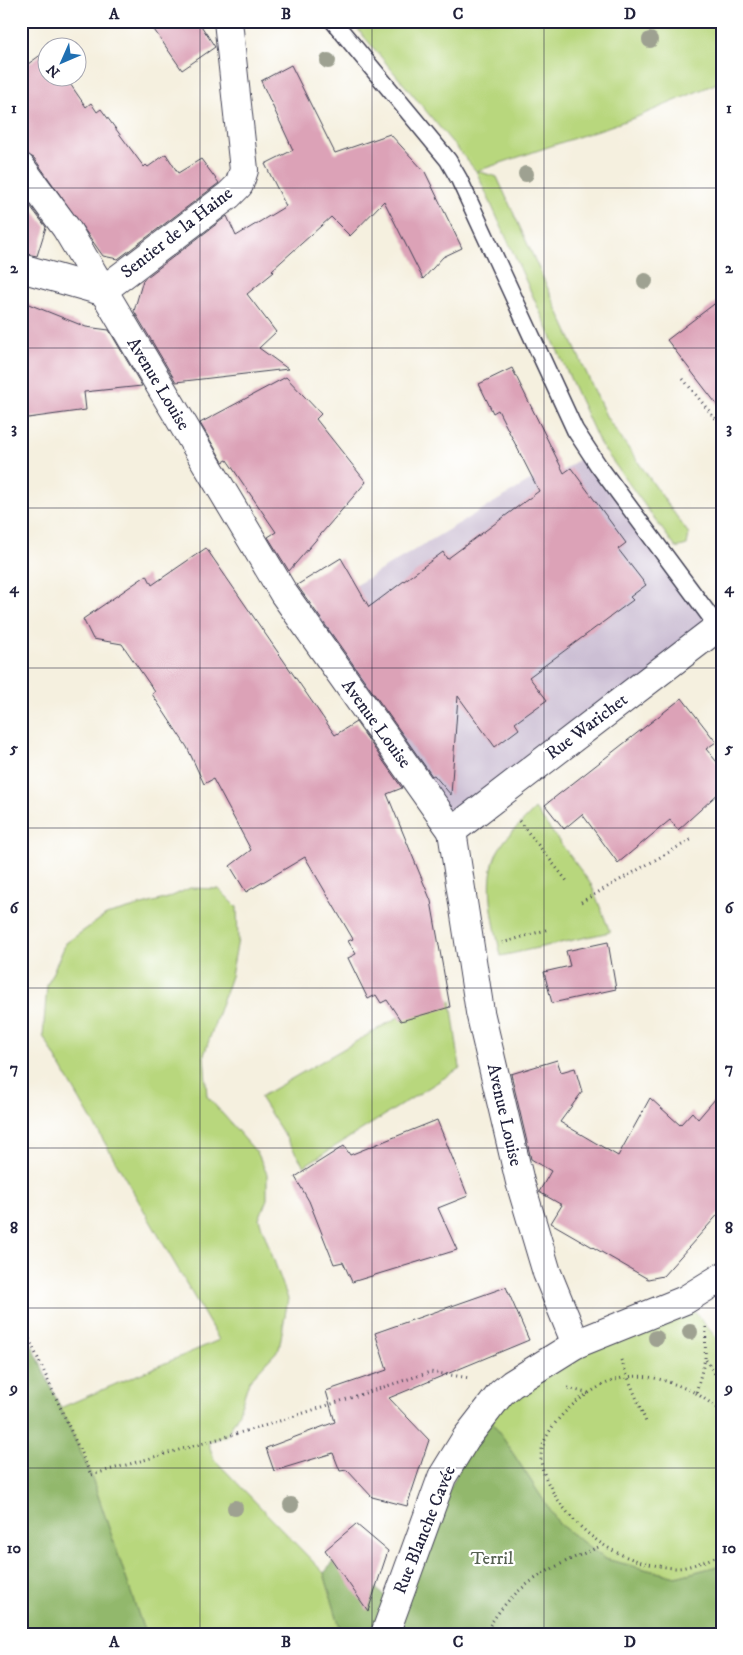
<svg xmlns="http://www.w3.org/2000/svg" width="743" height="1655" viewBox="0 0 743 1655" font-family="'IM FELL DW Pica',serif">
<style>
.industrial{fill:#ccbfd4}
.green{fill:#b8d77d;stroke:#6d7c5c}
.forest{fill:#92b86c;stroke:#5a6d54}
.building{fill:#dca2b7}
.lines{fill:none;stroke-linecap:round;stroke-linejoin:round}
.lane-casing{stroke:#424154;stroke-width:19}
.street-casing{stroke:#424154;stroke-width:30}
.path{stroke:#424154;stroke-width:3;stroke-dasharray:1 4;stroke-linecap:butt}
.lane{stroke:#fff;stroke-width:16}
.street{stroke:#fff;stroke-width:28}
.tree{fill:#9ea191}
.grid{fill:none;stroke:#22223b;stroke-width:1;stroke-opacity:0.55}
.labels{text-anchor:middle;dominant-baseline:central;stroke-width:4.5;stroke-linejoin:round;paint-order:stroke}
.street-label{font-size:18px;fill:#22223b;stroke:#fff}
.park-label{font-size:18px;fill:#566152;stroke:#fff}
.neatline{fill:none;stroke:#22223b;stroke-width:2}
.grid-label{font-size:16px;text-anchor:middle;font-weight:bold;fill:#22223b}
</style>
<rect width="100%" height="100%" fill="#fff"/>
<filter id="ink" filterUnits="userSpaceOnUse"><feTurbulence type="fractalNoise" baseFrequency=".02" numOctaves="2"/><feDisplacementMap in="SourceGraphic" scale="10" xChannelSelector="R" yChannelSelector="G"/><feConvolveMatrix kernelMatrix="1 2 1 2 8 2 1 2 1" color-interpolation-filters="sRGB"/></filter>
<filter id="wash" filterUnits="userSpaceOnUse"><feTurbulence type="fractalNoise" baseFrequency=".0096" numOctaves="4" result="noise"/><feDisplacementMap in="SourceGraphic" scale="20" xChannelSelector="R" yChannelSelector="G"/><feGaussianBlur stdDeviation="1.12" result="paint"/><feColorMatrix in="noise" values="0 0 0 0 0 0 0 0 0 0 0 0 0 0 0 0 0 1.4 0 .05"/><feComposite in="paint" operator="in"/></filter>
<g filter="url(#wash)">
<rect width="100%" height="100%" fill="#f5f0df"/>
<polygon class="industrial" points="589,452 718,627 458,827 301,621 319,607 535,478 539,488"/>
<g class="green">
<polygon points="351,21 722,21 722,81 637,117 477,171 497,177 607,418 689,534 687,545 676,548 600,444 476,171"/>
<path d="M 535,809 L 591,884 L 610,932 L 501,956 C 494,922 480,873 503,843 C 512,830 525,820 535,809 Z"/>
<polygon points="190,888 219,889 237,907 238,940 231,976 204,1055 207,1096 258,1154 267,1174 267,1199 259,1219 288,1299 279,1349 249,1381 238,1415 226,1436 208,1442 214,1459 324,1573 342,1634 147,1634 142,1625 91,1475 60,1408 219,1340 43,1036 47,985 66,943 106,915 168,898"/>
<polygon points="451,1001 460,1068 304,1166 260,1097 402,1015 419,1007"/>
<polygon points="685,1300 722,1345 722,1565 676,1577 605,1559 559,1524 486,1412 501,1394"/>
</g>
<g class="forest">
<polygon points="21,1321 91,1475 142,1625 147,1634 21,1634"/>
<polygon points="486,1412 559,1524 605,1559 676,1577 722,1565 722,1634 342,1634 324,1573 339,1556 395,1605"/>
</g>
<g id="blocks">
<g class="building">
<polygon points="148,21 198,21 215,47 182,70"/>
<polygon points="42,54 48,62 48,78 66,78 86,107 91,103 97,112 101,109 144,167 146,165 148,167 166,154 178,173 201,159 219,183 118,259 103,256 34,158 21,152 21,69"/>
<polygon points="291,65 335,153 390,134 425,172 462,248 443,257 423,279 384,201 350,236 331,217 272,270 274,272 247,294 276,332 259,348 288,369 176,382 134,311 143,280 227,216 236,236 286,206 265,164 293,150 261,81"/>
<polygon points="21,194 46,227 37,256 21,253"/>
<polygon points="722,298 722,411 667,340"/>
<polygon points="21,301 86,327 109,330 142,386 84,392 86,410 21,419"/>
<polygon points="512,368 564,473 571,468 626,543 618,549 646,585 630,597 633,600 529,677 547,700 515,723 519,729 495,747 458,696 451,795 434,775 432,776 297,585 341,558 369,607 443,552 447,559 539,491 498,410 493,413 479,384"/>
<polygon points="286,377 321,414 316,419 366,482 289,571 268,537 276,532 227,460 223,462 200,423"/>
<polygon points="206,548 335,735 356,722 402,788 387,794 431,901 450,1007 401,1021 387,1000 381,1003 376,995 368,999 348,958 356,954 348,941 353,939 305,857 246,892 230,866 251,850 213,779 204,784 187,747 152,694 155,692 122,644 93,639 83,619 147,575 152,585"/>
<polygon points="682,698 716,742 706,749 722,768 722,790 678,830 670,820 618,863 582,814 564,829 545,805"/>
<polygon points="608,942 616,989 552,1003 544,972 570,966 566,951"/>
<polygon points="557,1060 561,1072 575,1068 582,1092 560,1122 618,1156 650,1098 680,1125 692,1112 698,1119 722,1091 722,1210 663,1276 648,1279 551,1223 562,1205 539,1192 551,1171 531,1159 511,1074"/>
<polygon points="437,1120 468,1196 438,1208 457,1250 352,1282 343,1262 334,1264 309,1201 295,1177 344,1146 350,1155"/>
<polygon points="506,1287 529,1340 389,1398 429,1440 407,1506 372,1497 347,1470 340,1471 333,1453 274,1471 266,1448 335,1422 326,1391 387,1370 375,1333"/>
<polygon points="356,1524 388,1551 368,1611 325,1550"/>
</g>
</g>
</g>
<g filter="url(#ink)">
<use href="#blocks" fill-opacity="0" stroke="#424154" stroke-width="1"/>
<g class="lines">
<g class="lane-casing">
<polyline id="lane" points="333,21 448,160 459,179 575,430 598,465 718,627"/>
</g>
<g class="street-casing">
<g id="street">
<polyline points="21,167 66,228 284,594 452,831 480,1012 520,1182 547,1273 576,1344"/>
<polyline points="21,268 102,291"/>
<polyline points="102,291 229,195 239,185 244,170 228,21"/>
<polyline points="452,831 722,624"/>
<polyline points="385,1634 442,1477 466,1438 501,1393 512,1384 576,1344 685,1300 722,1277"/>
</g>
</g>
<g class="path">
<polyline points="683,379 722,427"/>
<polyline points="519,821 567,881"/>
<polyline points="581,902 694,838"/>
<polyline points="502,943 549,929"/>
<polyline points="21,1321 91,1475 267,1425 430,1372 470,1378"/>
<path d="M 706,1327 L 705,1359 L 696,1393 C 675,1384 651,1373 627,1377 C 594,1382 541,1422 541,1458 C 541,1471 549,1486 556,1497 C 585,1540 622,1563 674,1568 C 688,1569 708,1559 722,1555"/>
<polyline points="621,1360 646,1422"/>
<polyline points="706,1360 722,1384"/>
<polyline points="568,1388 590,1394"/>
<polyline points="696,1393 722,1411"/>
<polyline points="716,1501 722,1502"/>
<path d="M 485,1634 C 511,1584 552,1567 601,1546"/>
</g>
<use href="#lane" class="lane"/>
<use href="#street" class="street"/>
</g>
<g class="tree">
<circle cx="650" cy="40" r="8"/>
<circle cx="328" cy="61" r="8"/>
<circle cx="526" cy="174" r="8"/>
<circle cx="645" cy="281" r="8"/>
<circle cx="690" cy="1332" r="8"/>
<circle cx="656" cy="1338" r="8"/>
<circle cx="291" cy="1505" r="8"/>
<circle cx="235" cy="1508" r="8"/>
</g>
</g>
<path class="grid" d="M 200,21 L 200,1634M 372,21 L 372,1634M 544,21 L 544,1634M 21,188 L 722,188M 21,348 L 722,348M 21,508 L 722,508M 21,668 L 722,668M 21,828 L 722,828M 21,988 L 722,988M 21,1148 L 722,1148M 21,1308 L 722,1308M 21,1468 L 722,1468"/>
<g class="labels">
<g class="street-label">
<text transform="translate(177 233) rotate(-38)">Sentier de la Haine</text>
<text transform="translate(158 384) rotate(59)">Avenue Louise</text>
<text transform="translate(376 724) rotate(54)">Avenue Louise</text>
<text transform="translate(587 727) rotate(-37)">Rue Warichet</text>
<text transform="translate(504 1115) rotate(77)">Avenue Louise</text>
<text transform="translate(425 1530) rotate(-68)">Rue Blanche Cavée</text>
</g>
<g class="park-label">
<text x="492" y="1559">Terril</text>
</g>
</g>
<rect width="743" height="1655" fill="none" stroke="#fff" stroke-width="55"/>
<g transform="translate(62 62) rotate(225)"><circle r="24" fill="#ffffff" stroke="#a7a7b1"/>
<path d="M0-4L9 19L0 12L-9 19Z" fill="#1f6fb2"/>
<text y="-8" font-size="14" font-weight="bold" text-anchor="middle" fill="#22223b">N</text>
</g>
<rect x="28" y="28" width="688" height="1600" class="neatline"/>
<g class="grid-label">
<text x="114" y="19">A</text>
<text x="286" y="19">B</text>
<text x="458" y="19">C</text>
<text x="630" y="19">D</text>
<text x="14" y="113">1</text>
<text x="729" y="113">1</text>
<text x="14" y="273">2</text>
<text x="729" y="273">2</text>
<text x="14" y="433">3</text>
<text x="729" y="433">3</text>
<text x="14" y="593">4</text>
<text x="729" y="593">4</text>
<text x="14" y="753">5</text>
<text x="729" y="753">5</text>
<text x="14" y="913">6</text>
<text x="729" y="913">6</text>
<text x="14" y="1073">7</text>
<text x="729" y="1073">7</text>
<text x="14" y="1233">8</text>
<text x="729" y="1233">8</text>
<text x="14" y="1393">9</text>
<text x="729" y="1393">9</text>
<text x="14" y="1553">10</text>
<text x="729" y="1553">10</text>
<text x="114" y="1647">A</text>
<text x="286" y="1647">B</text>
<text x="458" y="1647">C</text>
<text x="630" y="1647">D</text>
</g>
</svg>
